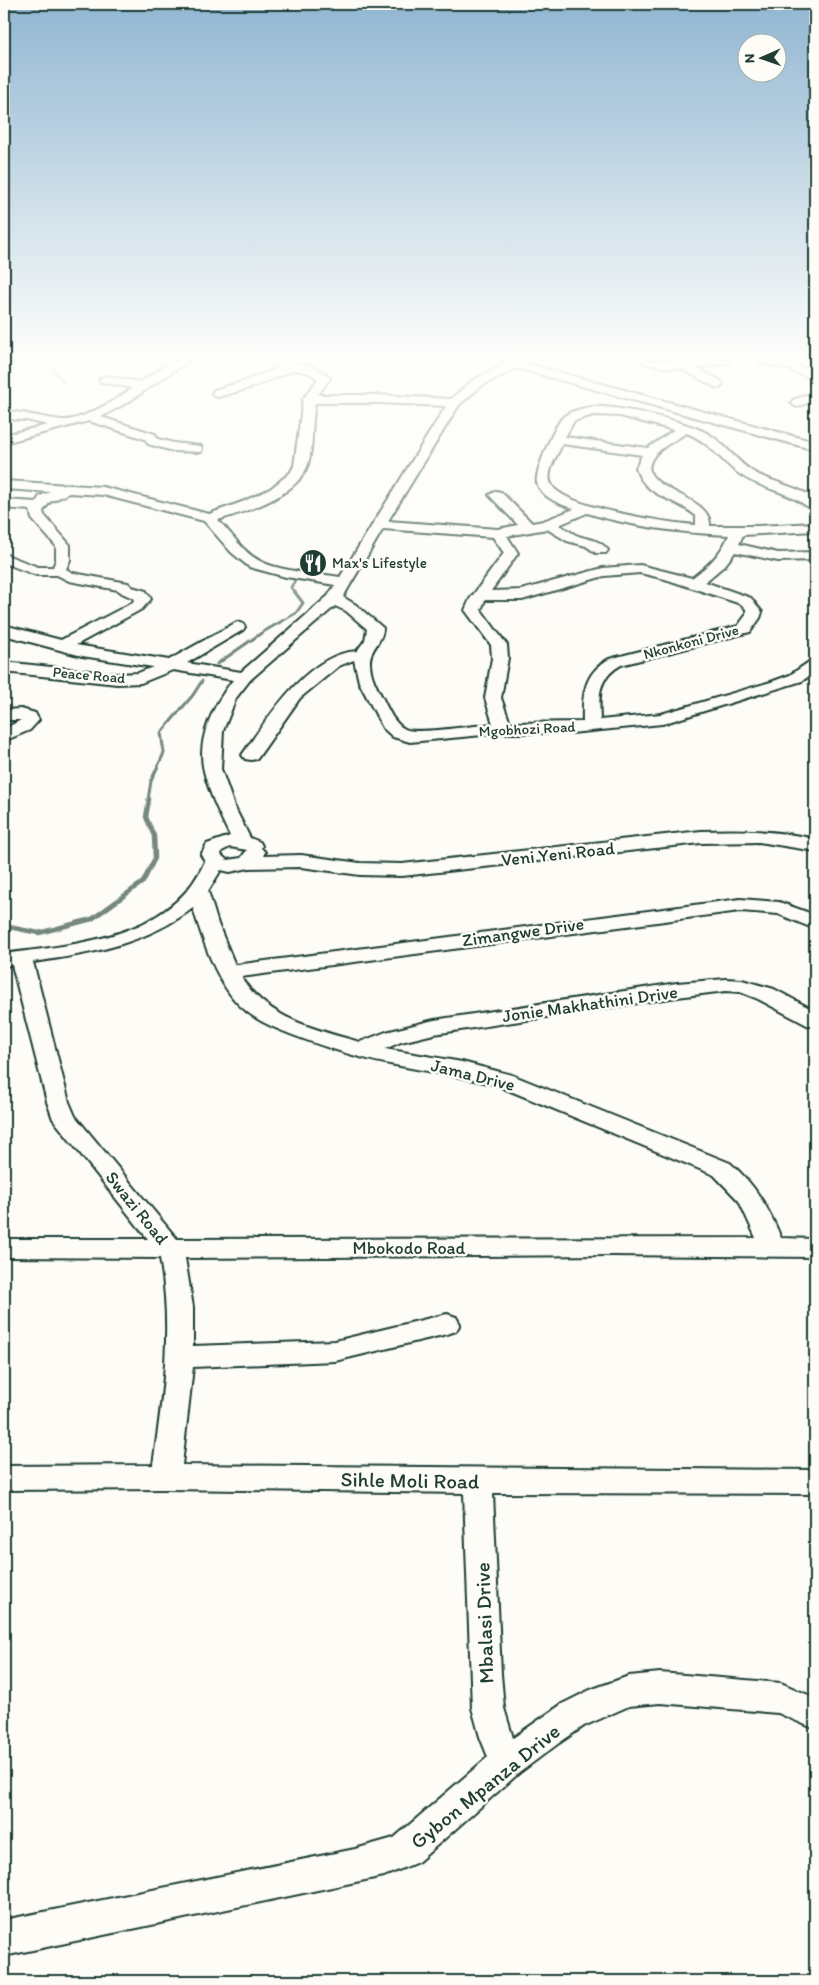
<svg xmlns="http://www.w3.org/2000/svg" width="819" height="1985" viewBox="0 0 819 1985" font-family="Itim,sans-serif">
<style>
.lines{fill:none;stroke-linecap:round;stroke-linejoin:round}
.stream-far2{stroke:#75877f;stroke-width:2.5}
.stream-far1{stroke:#75877f;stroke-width:3}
.stream{stroke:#75877f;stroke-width:4.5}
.minor-casing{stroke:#1f3d34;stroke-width:4}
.minor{fill:#fdfcf7;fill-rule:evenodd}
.labels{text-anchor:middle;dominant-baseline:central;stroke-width:5;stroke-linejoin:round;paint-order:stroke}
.far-poi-label{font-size:15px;fill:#1f3d34;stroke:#fdfcf7;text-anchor:start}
.far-street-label{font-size:15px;fill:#1f3d34;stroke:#fdfcf7}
.street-label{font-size:18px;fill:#1f3d34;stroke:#fdfcf7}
.near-street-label{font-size:21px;fill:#1f3d34;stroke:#fdfcf7}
</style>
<rect width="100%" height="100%" fill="#fdfcf7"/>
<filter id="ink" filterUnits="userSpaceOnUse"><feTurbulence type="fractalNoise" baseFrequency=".02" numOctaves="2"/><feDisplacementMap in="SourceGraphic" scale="10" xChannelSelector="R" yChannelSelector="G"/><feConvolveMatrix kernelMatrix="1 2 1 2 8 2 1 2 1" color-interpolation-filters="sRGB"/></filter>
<g filter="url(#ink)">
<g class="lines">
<polyline class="stream-far2" points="50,361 55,372 63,381"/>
<g class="stream-far1">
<polyline points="217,664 263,632 296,613 303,603 291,587 297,578"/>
<polyline points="148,800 151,781 164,753 161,733 193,695 202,681"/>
</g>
<polyline class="stream" points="4,926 39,933 92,919 143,882 155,858 154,836 146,817 149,799"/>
<g class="minor-casing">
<g id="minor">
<path d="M 173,361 L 188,361 L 128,402 L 101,417 L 155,434 L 158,439 L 174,443 L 201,446 L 202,449 L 201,452 L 173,451 L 148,444 L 145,439 L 89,421 L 4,443 L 4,435 L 48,425 L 26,420 L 4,419 L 4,411 C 24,412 42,418 62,420 C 79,422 118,399 132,388 L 101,382 L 99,380 L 101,378 L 105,376 L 140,382 Z"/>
<path d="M 266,361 C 286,361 316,362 330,378 L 318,395 L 377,395 L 451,399 L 473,380 L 504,365 L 502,361 L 527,361 L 525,363 L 815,442 L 815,450 L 516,368 L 481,386 L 459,405 L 388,521 L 498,529 L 518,525 L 489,495 L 496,491 L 501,492 L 532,523 L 543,521 L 574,509 C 560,504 542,498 537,483 C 534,473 555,425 563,417 C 570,411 583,408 592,407 C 615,405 691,422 710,435 C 726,445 737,462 753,472 C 772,482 794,486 813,497 L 815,499 L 815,510 C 808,508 802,502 795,499 C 777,489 755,486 738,473 C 720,460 709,441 686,433 C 676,440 662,446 654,456 C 629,490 713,493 710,526 L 758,526 L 815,523 L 815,531 L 743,535 L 739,544 L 778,553 L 815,552 L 815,560 L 778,561 L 735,552 L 725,565 L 705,582 L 751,598 L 762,612 L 760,618 L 750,632 L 621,665 C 597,679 599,695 600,720 L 661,714 L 771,682 L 790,675 L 809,662 L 815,660 L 815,672 L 802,681 L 662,724 L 571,733 L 503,733 L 410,742 L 393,737 L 383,728 L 359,682 L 354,660 L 339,666 L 300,698 L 257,759 L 251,760 L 245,759 L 242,755 C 268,718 307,654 357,651 L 365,640 L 367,629 L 346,611 L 335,606 L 250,680 L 236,698 L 223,731 L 221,769 L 234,806 L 250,838 L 260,842 L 262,846 L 261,848 L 265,852 L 263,856 L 301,855 L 360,863 L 402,864 L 701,831 C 740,830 777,830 815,839 L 815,851 L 759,842 L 701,843 L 402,876 L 360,875 L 301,867 L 249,868 L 230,872 L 221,870 L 208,891 L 218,924 L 235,965 L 740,899 L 779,902 L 815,915 L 815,929 L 778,914 L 740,911 L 241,977 C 266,1018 316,1030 360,1042 L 386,1032 L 434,1020 L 677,983 L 726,979 L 742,980 L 774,989 L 815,1011 L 815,1027 L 807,1025 L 758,999 L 740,992 L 726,991 L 677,997 L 434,1034 L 401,1042 L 385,1049 L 462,1062 L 512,1075 L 730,1163 C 755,1184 769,1209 781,1238 L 815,1239 L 815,1257 L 612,1255 L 185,1258 L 193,1307 L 193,1346 L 335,1341 L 447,1314 L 456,1317 L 460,1324 L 456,1331 L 447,1334 L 335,1361 L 193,1367 L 182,1465 L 815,1470 L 815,1494 L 493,1493 L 501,1674 L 504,1708 L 513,1738 L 562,1704 L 590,1690 L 629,1676 L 660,1673 L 781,1683 L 815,1698 L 815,1729 L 778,1713 L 660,1703 L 629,1706 L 584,1726 L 559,1743 L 519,1773 L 418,1862 L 384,1876 L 4,1956 L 4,1920 L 355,1849 L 394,1838 L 488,1757 L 480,1737 L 472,1708 L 464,1493 L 166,1489 L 4,1490 L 4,1466 L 153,1465 C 163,1396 173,1327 160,1258 L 4,1257 L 4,1239 L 148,1239 L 53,1119 L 47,1102 L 12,965 L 4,966 L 4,954 C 76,944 172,939 205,861 L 201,855 L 207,844 L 230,836 C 220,815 209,793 204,771 C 196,739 214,704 233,680 L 173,670 L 141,683 L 117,684 L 4,672 L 4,662 L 117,674 L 138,673 L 153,667 L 82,656 L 4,635 L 4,625 L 61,640 L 132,603 L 135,599 L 122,593 L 118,590 L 69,581 L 57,575 L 36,575 L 4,563 L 4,554 L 38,567 L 53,567 L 56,560 L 56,546 L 32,519 L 30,510 L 4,508 L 4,500 L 36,502 L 40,496 L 50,492 L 4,489 L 4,481 L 103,487 L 209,514 L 242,502 L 270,489 L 290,473 L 294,466 L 303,399 L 318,379 L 309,373 L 294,370 L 250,388 L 218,397 L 214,396 L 212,393 L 214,390 L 242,382 L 281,367 L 268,363 ZM 315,403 L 377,403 L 446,406 L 340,577 C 316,573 281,572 260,561 C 242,552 232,533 218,520 C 247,511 298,496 308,464 C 314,445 311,423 315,403 ZM 593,415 L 620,416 L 674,430 L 648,448 L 565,437 L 574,421 ZM 562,444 L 642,455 L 636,468 C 644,497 676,498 696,516 L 696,525 C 670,523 562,508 551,484 C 545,472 558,455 562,444 ZM 69,493 L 103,495 L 204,521 L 231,552 L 249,567 L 286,577 L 335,585 L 328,596 L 241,672 L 187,663 L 243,630 L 245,627 L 243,624 L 237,622 L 169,660 L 76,645 L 142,609 L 151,599 L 146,591 L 132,587 L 128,583 L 73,573 L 66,569 L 70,560 L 70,545 L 44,515 L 43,511 L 50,502 ZM 587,513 C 633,527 681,533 729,535 C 721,554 708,566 692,578 L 640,565 L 603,568 L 521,590 L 491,591 L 518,553 L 507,536 L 547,529 L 567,541 L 586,546 L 596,553 L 606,553 L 608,550 C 600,539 588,540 576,535 C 570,532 565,528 559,525 ZM 383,529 L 493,537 L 504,553 L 470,599 L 465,610 L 491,645 L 492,658 L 485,698 L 493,724 C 477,725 416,735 405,729 C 394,724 388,709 383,699 C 377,688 370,675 370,663 C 369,649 383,642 383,628 L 356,605 L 343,597 ZM 640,573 L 665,579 L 741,604 L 746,609 L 746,615 L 738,626 L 609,659 C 584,673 582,695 583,722 L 510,723 L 501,698 L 508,658 L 507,645 L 481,610 L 485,600 L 522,600 L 604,576 ZM 230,847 L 247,850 L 241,858 L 227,860 L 221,855 L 222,851 ZM 193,908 C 202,938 214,974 233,998 C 250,1019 274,1028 298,1037 C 330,1049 365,1060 400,1066 C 432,1072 464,1077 496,1085 L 714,1175 L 739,1201 L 756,1238 L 177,1239 L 75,1116 L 69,1102 L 33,962 C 90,954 146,944 193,908 Z"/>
<polygon points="641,361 730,361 724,364 697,368 721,381 723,384 721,387 717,388 682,369 667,368 643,363"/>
<path d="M 758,361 C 782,361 794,363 815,373 L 815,380 L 788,369 L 760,363 Z"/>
<polygon points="815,392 815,400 797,407 791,403 793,400"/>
<polygon points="21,709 35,713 39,720 30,730 4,741 4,729 21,720 4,720 4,710"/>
</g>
</g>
<use href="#minor" class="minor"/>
</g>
</g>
<linearGradient id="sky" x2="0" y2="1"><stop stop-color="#91b6d2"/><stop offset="0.56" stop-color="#fefefb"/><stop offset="1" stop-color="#fefefb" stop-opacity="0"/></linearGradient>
<rect width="819" height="639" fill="url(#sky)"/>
<defs>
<g id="restaurant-disc" transform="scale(1.4375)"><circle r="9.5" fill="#1f3d34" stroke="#fdfcf7"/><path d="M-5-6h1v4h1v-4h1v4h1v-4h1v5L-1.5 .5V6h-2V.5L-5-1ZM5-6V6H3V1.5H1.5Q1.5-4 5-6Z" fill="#fff"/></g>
</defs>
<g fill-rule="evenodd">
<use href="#restaurant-disc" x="313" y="563"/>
</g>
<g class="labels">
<g class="far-poi-label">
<text x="332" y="563">Max's Lifestyle</text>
</g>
<g class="far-street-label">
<text transform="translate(691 642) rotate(-15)">Nkonkoni Drive</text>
<text transform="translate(89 675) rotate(5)">Peace Road</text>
<text transform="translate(527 729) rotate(-3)">Mgobhozi Road</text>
</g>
<g class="street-label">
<text transform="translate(558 854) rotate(-6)">Veni Yeni Road</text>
<text transform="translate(523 932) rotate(-8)">Zimangwe Drive</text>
<text transform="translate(590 1004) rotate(-8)">Jonie Makhathini Drive</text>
<text transform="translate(473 1075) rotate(14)">Jama Drive</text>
<text transform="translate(137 1208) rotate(51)">Swazi Road</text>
<text x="409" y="1248">Mbokodo Road</text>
</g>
<g class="near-street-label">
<text transform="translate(410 1480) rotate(1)">Sihle Moli Road</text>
<text transform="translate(484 1623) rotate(-92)">Mbalasi Drive</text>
<text transform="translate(485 1786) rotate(-39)">Gybon Mpanza Drive</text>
</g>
</g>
<rect width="819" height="1985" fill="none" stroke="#fdfcf7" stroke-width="20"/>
<rect x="10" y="10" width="799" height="1965" fill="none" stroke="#1f3d34" stroke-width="2" filter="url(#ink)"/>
<g transform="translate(762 58) rotate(268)"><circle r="24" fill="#fdfcf7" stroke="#a4b0a9"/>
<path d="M0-4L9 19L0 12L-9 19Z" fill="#1f3d34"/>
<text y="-8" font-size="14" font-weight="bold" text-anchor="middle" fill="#1f3d34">N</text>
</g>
</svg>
